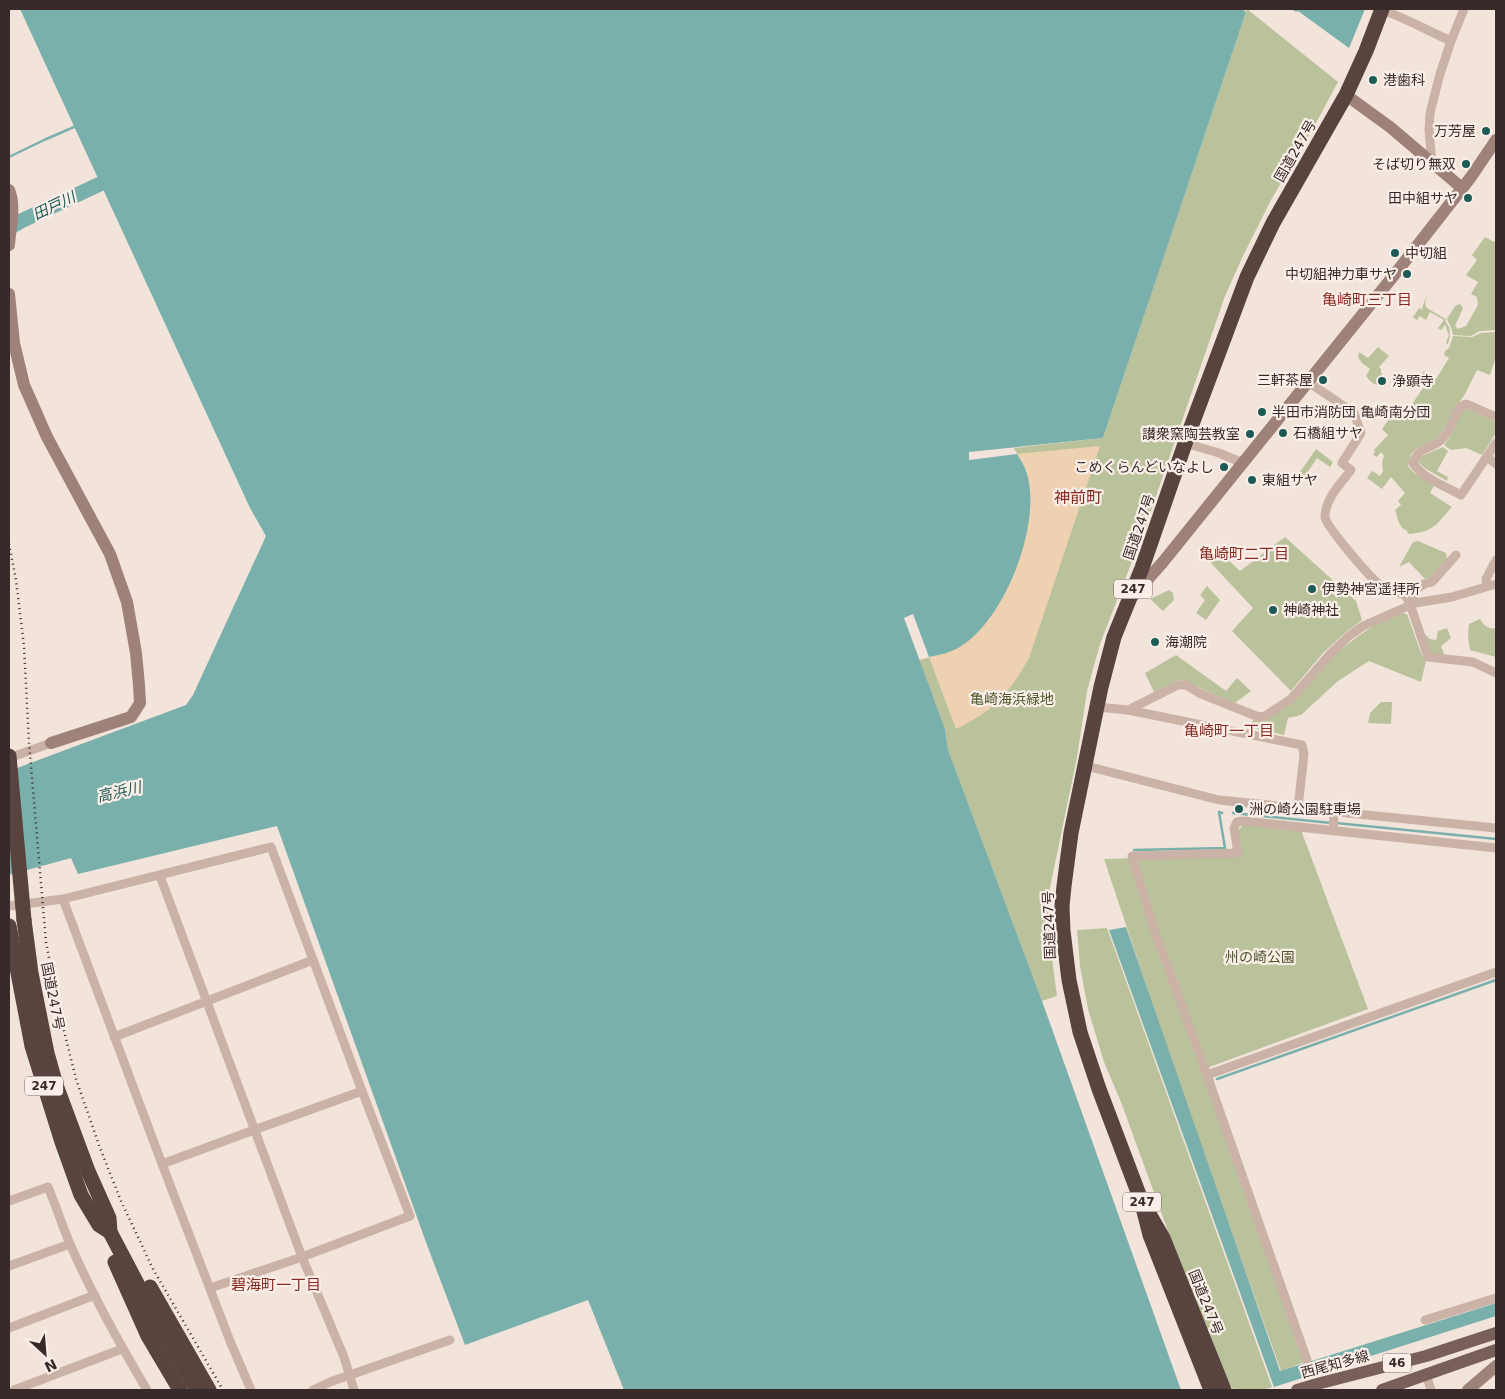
<svg xmlns="http://www.w3.org/2000/svg" width="1505" height="1399" viewBox="0 0 1505 1399" font-family="'DejaVu Sans','Noto Sans JP',sans-serif">
<style>
.green{fill:#bac29b}
.sand{fill:#eed1b1}
.water{fill:#7ab0ab}
.lines{fill:none;stroke-linecap:round;stroke-linejoin:round}
.stream{stroke:#7ab0ab;stroke-width:2.5}
.river{stroke:#7ab0ab;stroke-width:15}
.street{stroke:#cbb2a7;stroke-width:9}
.secondary{stroke:#9e8178;stroke-width:12}
.primary{stroke:#795f59;stroke-width:12}
.highway{stroke:#58433f;stroke-width:15}
.rail{stroke:#372a28;stroke-width:2.5;stroke-dasharray:1 4;stroke-linecap:butt}
.highway-bridge{stroke:#58433f;stroke-width:15}
.poi-dot{fill:#1d5955;stroke:#faefe8;stroke-width:2}
.labels{text-anchor:middle;dominant-baseline:central;stroke-width:4.5;stroke-linejoin:round;paint-order:stroke}
.shield{fill:#faefe8;stroke:#726562;stroke-width:1}
.shield-label{font-size:12px;font-weight:bold;fill:#372a28}
.poi-label{font-size:14px;fill:#372a28;stroke:#faefe8;text-anchor:start}
.street-label{font-size:14px;fill:#372a28;stroke:#faefe8}
.park-label{font-size:14px;fill:#4c562b;stroke:#faefe8}
.water-label{font-size:15px;font-style:italic;fill:#1d5955;stroke:#faefe8}
.neighbourhood-label{font-size:15px;fill:#872a20;stroke:#faefe8}
.quarter-label{font-size:16px;fill:#872a20;stroke:#faefe8}
</style>
<rect width="100%" height="100%" fill="#f2e4db"/>
<g class="green">
<polygon points="1247,9 1338,82 1311,132 1271,200 1242,258 1225,296 1145,528 1100,644 1087,691 1077,757 1050,888 1049,936 1057,996 1042,1001 948,751 945,729 919,660 947,653 1012,580 1023,547 1029,519 1030,502 1026,471 1014,448 1103,438"/>
<polygon points="1485,237 1492,241 1496,242 1496,330 1480,331 1471,336 1453,335 1452,330 1447,319 1455,306 1460,304 1463,308 1455,326 1458,329 1466,326 1478,305 1477,297 1471,294 1478,282 1466,275 1477,260 1472,255"/>
<path d="M 1427,295 L 1425,304 L 1427,308 L 1447,320 L 1445,321 C 1451,328 1451,335 1448,344 L 1446,343 L 1449,335 L 1445,325 L 1441,330 L 1438,328 L 1444,320 L 1430,312 L 1426,320 L 1420,316 L 1422,313 L 1417,320 L 1413,317 L 1419,308 L 1424,310 L 1422,308 Z"/>
<path d="M 1496,332 L 1496,357 L 1490,375 L 1477,370 L 1464,396 L 1459,402 L 1441,434 L 1433,441 L 1416,449 L 1411,454 L 1408,466 L 1414,473 L 1434,486 L 1430,493 L 1452,507 C 1437,524 1433,532 1409,534 L 1406,530 L 1403,529 L 1399,523 L 1395,510 L 1401,505 L 1398,501 L 1405,493 L 1391,477 L 1382,489 L 1367,478 L 1372,471 L 1380,476 L 1383,471 L 1382,462 L 1384,456 L 1381,452 L 1377,457 L 1373,455 L 1375,452 L 1374,450 L 1388,435 L 1382,429 L 1392,415 L 1402,419 L 1425,385 L 1419,378 L 1424,371 L 1436,379 L 1449,358 L 1444,355 L 1445,351 L 1449,348 L 1453,336 L 1472,337 L 1481,333 Z"/>
<path d="M 1378,347 L 1389,356 L 1379,367 L 1381,369 L 1381,372 L 1384,378 L 1380,385 C 1373,385 1370,381 1366,376 L 1370,369 L 1362,363 L 1358,357 L 1359,352 L 1368,358 Z"/>
<polygon points="1466,408 1496,422 1496,433 1482,455 1466,448 1451,450 1444,445 1450,437 1462,410"/>
<polygon points="1443,447 1448,451 1437,471 1448,477 1447,481 1426,469 1418,462 1422,456"/>
<polygon points="1316,449 1333,462 1330,467 1317,458 1305,476 1300,472"/>
<polygon points="1285,537 1356,601 1362,620 1346,632 1323,653 1291,691 1232,631 1253,608 1210,562 1220,552 1240,571"/>
<polygon points="1418,541 1446,553 1447,559 1430,578 1425,579 1409,562 1399,567 1413,542"/>
<polygon points="1207,586 1220,600 1206,620 1196,613 1205,600 1200,595"/>
<polygon points="1169,590 1173,593 1174,600 1163,611 1150,599"/>
<polygon points="1401,613 1407,614 1421,653 1426,661 1421,682 1369,661 1338,681 1301,715 1288,718 1284,735 1249,727 1254,719 1272,715 1334,655 1357,637 1376,624"/>
<path d="M 1480,619 C 1483,625 1489,630 1496,628 L 1496,657 L 1470,650 L 1468,636 L 1469,624 Z"/>
<polygon points="1447,628 1451,638 1441,646 1444,654 1442,656 1430,656 1424,633 1430,639 1436,640 1438,631"/>
<polygon points="1176,655 1226,691 1237,678 1251,691 1235,703 1181,680 1154,692 1145,673"/>
<polygon points="1381,702 1392,702 1391,724 1368,723 1370,713"/>
<polygon points="1243,825 1301,830 1368,1009 1201,1070 1305,1362 1281,1371 1177,1078 1104,859 1242,855 1238,831"/>
<polygon points="1107,928 1272,1387 1263,1390 1234,1390 1227,1382 1172,1242 1121,1102 1104,1062 1088,1009 1080,966 1077,930"/>
</g>
<path class="sand" d="M 1100,446 L 1029,658 C 1009,694 993,711 956,729 L 929,657 L 947,653 L 1012,580 L 1023,547 L 1029,519 L 1030,502 L 1026,471 L 1017,454 Z"/>
<g class="water">
<path d="M 20,9 L 1242,9 L 1246,12 L 1103,438 L 969,452 L 969,460 L 1017,454 C 1020,459 1024,465 1026,471 C 1044,521 1004,623 958,648 C 949,653 939,655 929,657 L 913,614 L 904,618 L 945,729 L 948,750 L 1042,1001 L 1181,1390 L 624,1390 L 588,1300 L 465,1345 L 427,1245 L 277,826 L 78,874 L 71,858 L 9,875 L 9,771 L 186,705 L 193,695 L 266,536 L 250,508 Z"/>
<polygon points="1292,9 1365,9 1349,48 1298,11 1296,12"/>
<polygon points="1126,927 1280,1371 1496,1303 1496,1316 1274,1387 1109,930"/>
</g>
<g class="lines">
<g class="stream">
<polyline points="9,157 44,140 74,127"/>
<polyline points="1233,813 1331,823"/>
<polyline points="1336,823 1496,839"/>
<polyline points="1134,850 1225,848 1219,812 1222,813"/>
<polyline points="1217,1079 1496,980"/>
</g>
<polyline class="river" points="9,228 21,221 100,184"/>
<g class="street">
<path d="M 1382,10 C 1406,18 1428,31 1451,41"/>
<polyline points="1432,163 1429,130 1430,113 1440,74 1451,41 1464,9"/>
<path d="M 1308,382 L 1354,413 L 1361,433 L 1342,463 L 1351,470 C 1341,483 1325,499 1325,517 C 1326,526 1373,582 1383,587 C 1393,593 1403,590 1409,601 L 1428,657 L 1473,662 L 1496,673"/>
<path d="M 1496,417 L 1469,405 L 1466,404 L 1461,406 C 1453,416 1451,432 1440,441 C 1429,450 1418,447 1413,463 C 1423,479 1445,486 1461,495 L 1496,443"/>
<polyline points="1185,443 1219,453 1243,463"/>
<polyline points="1487,457 1496,464"/>
<polyline points="1487,586 1486,579 1496,560"/>
<polyline points="1415,603 1413,596 1414,591 1424,584 1432,582 1456,555"/>
<polyline points="1097,707 1128,710 1302,745 1304,754 1298,808"/>
<polyline points="1128,710 1178,685 1186,685 1199,693 1256,716 1262,717 1265,716 1291,699 1331,653 1349,636 1363,626 1415,603 1452,597 1496,584"/>
<polyline points="9,758 51,743"/>
<polyline points="1086,766 1219,800 1496,828"/>
<polyline points="1333,831 1334,812"/>
<polyline points="160,876 302,1257 344,1357 354,1390"/>
<polyline points="63,899 162,1164 230,1341 251,1390"/>
<polyline points="9,906 63,899 271,847 362,1091 410,1216 302,1257 210,1288"/>
<polyline points="114,1037 313,960"/>
<polyline points="1207,1075 1155,932 1132,856 1238,853 1234,828 1237,822 1243,821 1496,848"/>
<polyline points="162,1164 254,1130 362,1091"/>
<path d="M 9,1201 L 48,1187 C 56,1206 62,1225 70,1244 C 92,1294 119,1343 147,1390"/>
<polyline points="9,1266 70,1244"/>
<polyline points="1425,1320 1496,1298"/>
<polyline points="9,1328 95,1295"/>
<polyline points="1307,1360 1207,1075 1496,972"/>
<polyline points="1426,1374 1431,1390"/>
<polyline points="14,1390 122,1349"/>
<polyline points="313,1390 330,1382 450,1340"/>
</g>
<g class="secondary">
<polyline points="1346,95 1390,127 1462,188"/>
<path d="M 9,190 C 16,206 10,228 9,245"/>
<polyline points="9,294 14,343 24,385 47,437 110,554 127,602 136,653 139,685 140,703 131,717 51,743"/>
<polyline points="1133,596 1163,562 1395,274 1471,177 1496,140"/>
<polyline points="1468,1390 1496,1366"/>
</g>
<g class="primary">
<polyline points="1297,1390 1317,1384 1426,1356 1496,1333"/>
<polyline points="1382,1390 1496,1350"/>
</g>
<g class="highway">
<polyline points="24,920 31,973 47,1053 56,1085 88,1171 109,1218 110,1232 162,1331 197,1390"/>
<polyline points="9,926 32,1046 62,1142 81,1195 99,1225 110,1232"/>
<polyline points="1141,1200 1099,1089 1080,1032 1069,980 1063,931 1062,906 1064,886 1071,833 1101,687 1114,637 1142,568 1188,435 1247,277 1273,223 1346,95 1366,51 1382,9"/>
<polyline points="115,1262 148,1336 180,1390"/>
<polyline points="150,1287 209,1390"/>
<polyline points="1211,1390 1150,1235 1141,1200 1163,1238 1224,1390"/>
</g>
<polyline class="rail" points="9,544 16,580 24,646 29,743 46,942 59,1011 76,1079 100,1148 121,1201 153,1269 223,1390"/>
<polyline class="highway-bridge" points="9,756 24,920"/>
</g>
<g class="poi-dot">
<circle cx="1373" cy="80" r="5"/>
<circle cx="1486" cy="131" r="5"/>
<circle cx="1466" cy="164" r="5"/>
<circle cx="1468" cy="198" r="5"/>
<circle cx="1395" cy="253" r="5"/>
<circle cx="1407" cy="274" r="5"/>
<circle cx="1323" cy="380" r="5"/>
<circle cx="1382" cy="381" r="5"/>
<circle cx="1262" cy="412" r="5"/>
<circle cx="1283" cy="433" r="5"/>
<circle cx="1250" cy="434" r="5"/>
<circle cx="1224" cy="467" r="5"/>
<circle cx="1252" cy="480" r="5"/>
<circle cx="1312" cy="589" r="5"/>
<circle cx="1273" cy="610" r="5"/>
<circle cx="1155" cy="642" r="5"/>
<circle cx="1239" cy="809" r="5"/>
</g>
<g class="labels">
<g class="shield">
<rect x="1114" y="579.5" width="38" height="19" rx="4"/>
<rect x="25" y="1076.5" width="38" height="19" rx="4"/>
<rect x="1123" y="1192.5" width="38" height="19" rx="4"/>
<rect x="1383" y="1353.5" width="28" height="19" rx="4"/>
</g>
<g class="shield-label">
<text x="1133" y="589">247</text>
<text x="44" y="1086">247</text>
<text x="1142" y="1202">247</text>
<text x="1397" y="1363">46</text>
</g>
<g class="poi-label">
<text x="1383" y="80">港歯科</text>
<text x="1476" y="131" text-anchor="end">万芳屋</text>
<text x="1456" y="164" text-anchor="end">そば切り無双</text>
<text x="1458" y="198" text-anchor="end">田中組サヤ</text>
<text x="1405" y="253">中切組</text>
<text x="1397" y="274" text-anchor="end">中切組神力車サヤ</text>
<text x="1313" y="380" text-anchor="end">三軒茶屋</text>
<text x="1392" y="381">浄顕寺</text>
<text x="1272" y="412">半田市消防団 亀崎南分団</text>
<text x="1293" y="433">石橋組サヤ</text>
<text x="1240" y="434" text-anchor="end">讃衆窯陶芸教室</text>
<text x="1214" y="467" text-anchor="end">こめくらんどいなよし</text>
<text x="1262" y="480">東組サヤ</text>
<text x="1322" y="589">伊勢神宮遥拝所</text>
<text x="1283" y="610">神崎神社</text>
<text x="1165" y="642">海潮院</text>
<text x="1249" y="809">洲の崎公園駐車場</text>
</g>
<g class="street-label">
<text transform="translate(1295 151) rotate(-60)">国道247号</text>
<text transform="translate(1139 527) rotate(-71)">国道247号</text>
<text transform="translate(1049 925) rotate(-92)">国道247号</text>
<text transform="translate(53 996) rotate(79)">国道247号</text>
<text transform="translate(1206 1302) rotate(68)">国道247号</text>
<text transform="translate(1335 1364) rotate(-15)">西尾知多線</text>
</g>
<g class="park-label">
<text x="1012" y="699">亀崎海浜緑地</text>
<text x="1260" y="957">州の崎公園</text>
</g>
<g class="water-label">
<text transform="translate(54 206) rotate(-26)">田戸川</text>
<text transform="translate(119 792) rotate(-13)">高浜川</text>
</g>
<g class="neighbourhood-label">
<text x="1367" y="300">亀崎町三丁目</text>
<text x="1244" y="554">亀崎町二丁目</text>
<text x="1229" y="731">亀崎町一丁目</text>
<text x="276" y="1285">碧海町一丁目</text>
</g>
<g class="quarter-label">
<text x="1078" y="497">神前町</text>
</g>
</g>
<rect width="1505" height="1399" fill="none" stroke="#372a28" stroke-width="20"/>
<g transform="translate(45 1354) rotate(154)" stroke="#faefe8" stroke-width="4" paint-order="stroke">
<path d="M0-4L9 19L0 12L-9 19Z" fill="#372a28"/>
<text y="-8" font-size="14" font-weight="bold" text-anchor="middle" fill="#372a28">N</text>
</g>
</svg>
